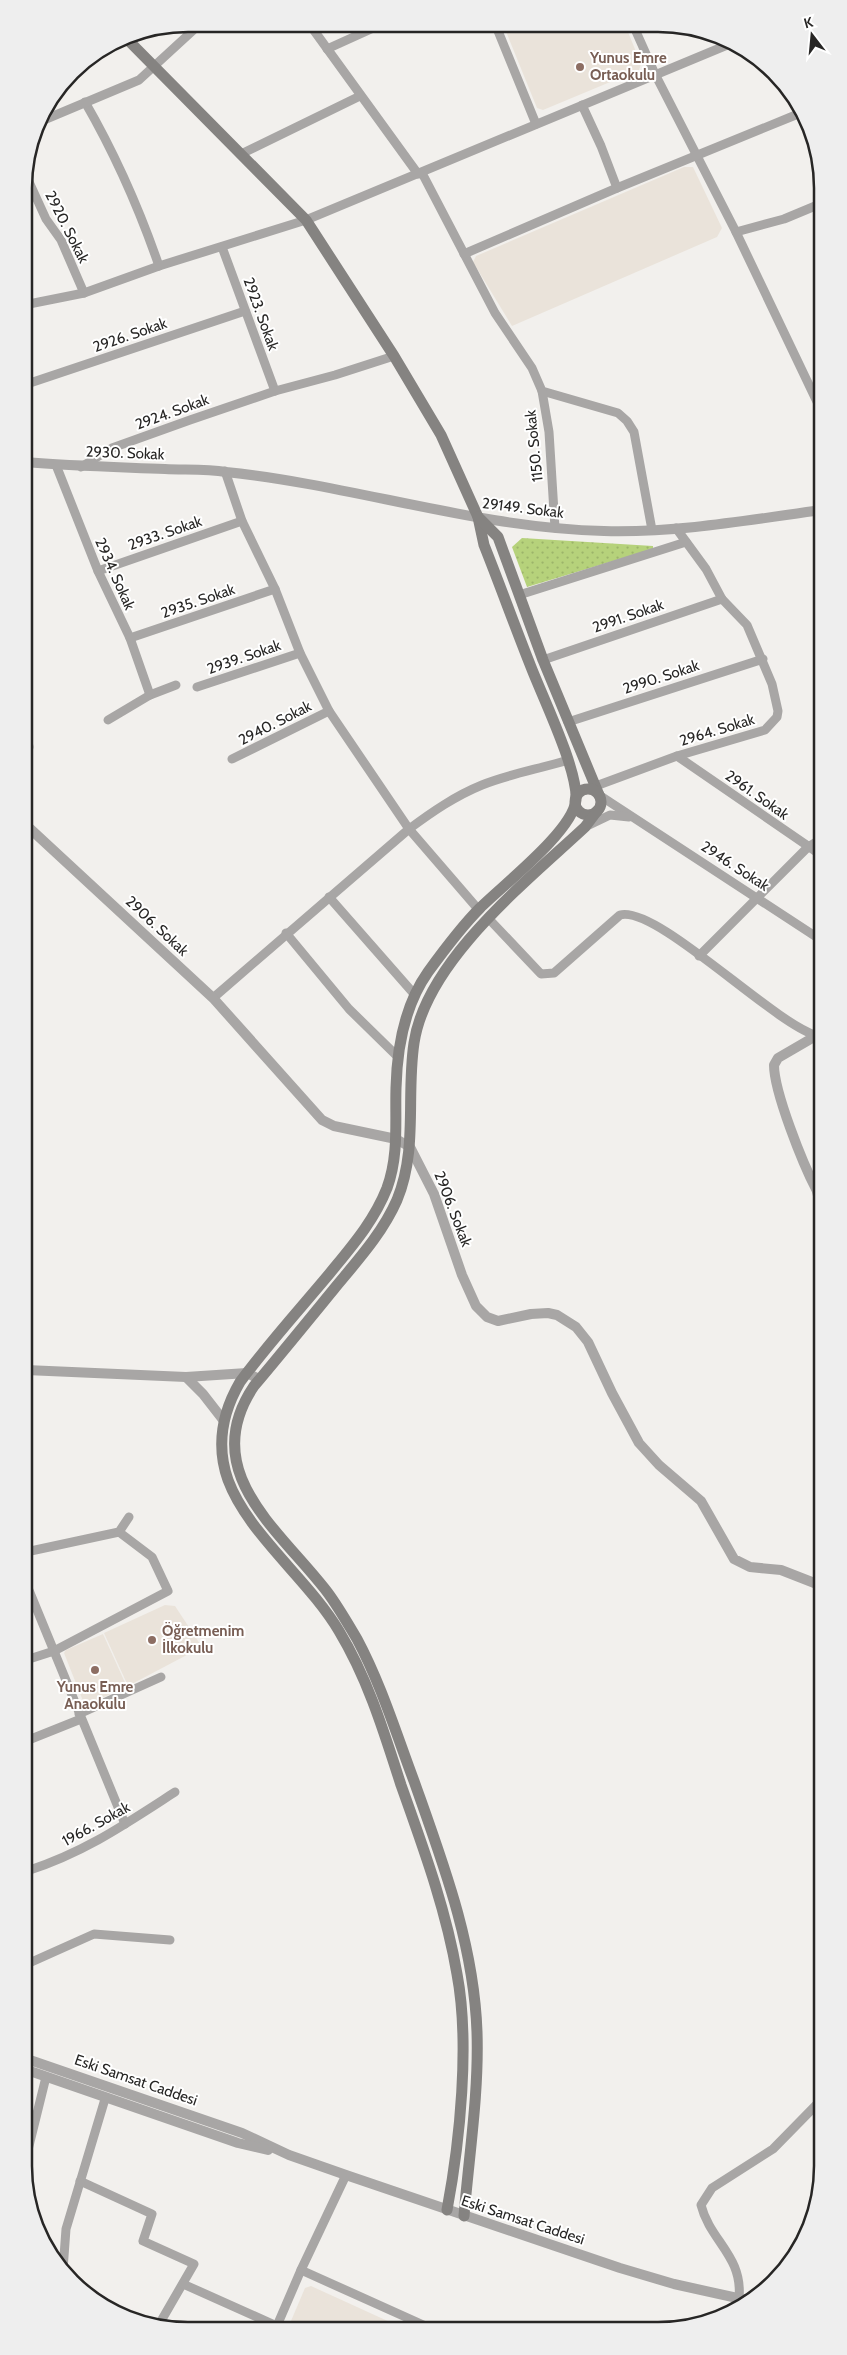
<svg xmlns="http://www.w3.org/2000/svg" width="847" height="2355" viewBox="0 0 847 2355" font-family="Cabin,sans-serif">
<style>
.built{fill:#eae3da}
.grass{fill:url(#grass-dots)}
.lines{fill:none;stroke-linecap:round;stroke-linejoin:round}
.minor{stroke:#a8a6a5;stroke-width:9}
.tertiary{stroke:#a8a6a5;stroke-width:10}
.secondary{stroke:#858381;stroke-width:11}
.education-dot{fill:#8d6e63;stroke:#fff;stroke-width:2}
.labels{text-anchor:middle;dominant-baseline:central;stroke-width:4;stroke-linejoin:round;paint-order:stroke}
.education-label{font-size:15px;font-weight:bold;fill:#785e54;stroke:#fff;text-anchor:start}
.street-label{font-size:15px;fill:#272625;stroke:#fff}
.rim{fill:none;stroke:#272625;stroke-width:2.5}
</style>
<defs>
<pattern id="grass-dots" width="8" height="8" patternUnits="userSpaceOnUse" patternTransform="scale(1.25)"><rect width="8" height="8" fill="#b6d27b"/><path d="M2 2h.1M6 6h.1" fill="none" stroke="#9cb46a" stroke-width="1.8" stroke-linecap="round"/></pattern>
</defs>
<rect width="100%" height="100%" fill="#f2f0ed"/>
<g class="built">
<polygon points="513,26 626,27 641,64 639,70 543,110 537,108 505,29"/>
<polygon points="684,167 693,167 722,228 717,237 512,326 473,262 476,256"/>
<polygon points="165,1605 175,1606 202,1647 128,1686 104,1633"/>
<polygon points="103,1634 127,1687 88,1704 83,1701 64,1653 66,1650"/>
<polygon points="311,2286 403,2328 288,2328 305,2288"/>
</g>
<polygon class="grass" points="522,538 653,546 653,549 527,587 512,547"/>
<g class="lines">
<g class="minor">
<polyline points="310,25 418,174"/>
<polyline points="496,26 536,124"/>
<polyline points="634,27 655,74 736,232 820,408"/>
<polyline points="327,49 380,25"/>
<path d="M 85,102 C 115,154 139,208 159,266"/>
<polyline points="582,105 601,146 617,188"/>
<polyline points="39,122 139,80 200,24"/>
<polyline points="241,154 360,96"/>
<polyline points="25,173 46,219 61,240 84,293"/>
<polyline points="422,173 495,313 532,368 542,391 618,413 627,421 634,432 652,530"/>
<polyline points="736,232 784,219 820,204"/>
<polyline points="222,247 275,391"/>
<polyline points="464,254 617,188 803,112"/>
<polyline points="24,305 84,293 159,266 306,220 732,43"/>
<polyline points="24,385 245,311"/>
<polyline points="542,391 549,432 555,528"/>
<polyline points="56,465 98,571 130,638 150,695"/>
<polyline points="81,467 112,448 190,420 275,391 335,375 394,356"/>
<polyline points="225,471 242,521 275,589 300,653 329,711 409,829 478,909"/>
<polyline points="98,571 242,521"/>
<polyline points="519,595 686,542"/>
<polyline points="130,638 275,589"/>
<polyline points="543,660 722,599"/>
<polyline points="197,687 300,653"/>
<polyline points="108,720 150,695 176,685"/>
<polyline points="568,722 763,659"/>
<polyline points="25,725 29,747 25,764"/>
<polyline points="677,756 821,855"/>
<polyline points="232,759 329,711"/>
<polyline points="585,790 677,756 765,730 777,717 778,711 772,684 747,625 722,599 706,569 676,528"/>
<polyline points="599,795 821,940"/>
<polyline points="587,826 610,815 629,817"/>
<polyline points="329,897 415,995"/>
<path d="M 488,918 L 541,974 L 554,973 L 620,915 C 656,905 771,1021 815,1035"/>
<polyline points="286,933 349,1009 398,1057"/>
<polyline points="699,956 808,847 821,839"/>
<path d="M 213,998 L 409,829 C 432,812 455,796 482,785 C 509,774 539,769 568,760"/>
<polyline points="26,1552 119,1532 129,1517"/>
<polyline points="26,1583 125,1824"/>
<polyline points="26,1660 54,1651 168,1591 152,1557 119,1532"/>
<polyline points="79,1714 161,1677"/>
<polyline points="26,1741 81,1719"/>
<path d="M 27,1871 C 85,1852 124,1825 175,1792"/>
<polyline points="27,1964 94,1934 170,1940"/>
<polyline points="27,2154 46,2077"/>
<polyline points="80,2181 152,2214 143,2241 194,2264 157,2328"/>
<polyline points="63,2270 66,2229 105,2099"/>
<polyline points="301,2270 430,2328"/>
<polyline points="183,2284 277,2326"/>
<path d="M 739,2298 C 743,2256 710,2241 701,2205 L 712,2188 L 773,2149 L 823,2098"/>
<polyline points="107,2308 126,2318"/>
<polyline points="276,2328 301,2270 346,2175"/>
</g>
<g class="tertiary">
<path d="M 25,462 C 72,466 118,467 165,469 C 185,470 206,469 226,472 C 353,485 476,528 604,531 C 676,533 749,520 821,510"/>
<polyline points="25,824 213,998 322,1120 334,1126 396,1139 410,1147 434,1194 462,1275 476,1306 487,1317 498,1321 531,1314 548,1313 557,1315 576,1327 588,1342 612,1393 639,1443 659,1465 701,1501 734,1559 750,1567 781,1570 822,1586"/>
<path d="M 821,1033 L 778,1058 L 774,1065 C 774,1092 803,1164 816,1189 C 819,1195 818,1204 822,1211"/>
<polyline points="26,1370 186,1377 247,1373 259,1379"/>
<polyline points="186,1377 203,1394 224,1421"/>
<polyline points="27,2059 242,2133 289,2155 346,2175 620,2268 674,2284 751,2301"/>
<polyline points="27,2070 238,2143 268,2150"/>
</g>
<g class="secondary">
<path d="M 125,37 L 306,220 L 394,356 L 441,435 L 478,517 L 484,545 C 500,585 515,627 531,667 C 543,698 578,770 576,800 C 573,831 503,885 480,908 C 461,927 444,950 428,972 C 404,1006 397,1047 396,1088 C 395,1122 399,1155 387,1188 C 374,1221 352,1246 330,1273 C 300,1309 268,1344 240,1382 C 222,1413 216,1446 228,1480 C 248,1534 309,1580 339,1631 C 368,1679 384,1732 401,1785 C 423,1847 446,1909 457,1974 C 470,2043 460,2141 447,2210"/>
<polyline points="478,517 498,537 543,660 599,795"/>
<circle cx="588" cy="802" r="13"/>
<path d="M 464,2216 C 469,2155 479,2093 477,2032 C 474,1944 443,1863 414,1781 C 396,1733 381,1684 357,1639 C 348,1624 339,1608 328,1593 C 281,1531 196,1472 254,1386 C 281,1354 307,1322 334,1289 C 357,1261 382,1234 397,1200 C 418,1149 406,1096 414,1043 C 426,961 527,881 585,827 L 597,811"/>
</g>
</g>
<g class="education-dot">
<circle cx="580" cy="67" r="5"/>
<circle cx="152" cy="1640" r="5"/>
<circle cx="95" cy="1670" r="5"/>
</g>
<g class="labels">
<g class="education-label">
<text x="590" y="58">Yunus Emre<tspan x="590" dy="17">Ortaokulu</tspan></text>
<text x="162" y="1631">Öğretmenim<tspan x="162" dy="17">İlkokulu</tspan></text>
<text x="95" y="1687" text-anchor="middle">Yunus Emre<tspan x="95" dy="17">Anaokulu</tspan></text>
</g>
<g class="street-label">
<text transform="translate(67 227) rotate(63)">2920. Sokak</text>
<text transform="translate(261 314) rotate(70)">2923. Sokak</text>
<text transform="translate(130 335) rotate(-19)">2926. Sokak</text>
<text transform="translate(172 412) rotate(-20)">2924. Sokak</text>
<text transform="translate(534 446) rotate(-96)">1150. Sokak</text>
<text transform="translate(125 453) rotate(2)">2930. Sokak</text>
<text transform="translate(523 508) rotate(7)">29149. Sokak</text>
<text transform="translate(165 533) rotate(-19)">2933. Sokak</text>
<text transform="translate(115 574) rotate(66)">2934. Sokak</text>
<text transform="translate(198 601) rotate(-19)">2935. Sokak</text>
<text transform="translate(628 616) rotate(-19)">2991. Sokak</text>
<text transform="translate(244 657) rotate(-19)">2939. Sokak</text>
<text transform="translate(661 677) rotate(-18)">2990. Sokak</text>
<text transform="translate(275 723) rotate(-27)">2940. Sokak</text>
<text transform="translate(717 730) rotate(-17)">2964. Sokak</text>
<text transform="translate(757 795) rotate(35)">2961. Sokak</text>
<text transform="translate(735 866) rotate(33)">2946. Sokak</text>
<text transform="translate(157 926) rotate(43)">2906. Sokak</text>
<text transform="translate(453 1209) rotate(69)">2906. Sokak</text>
<text transform="translate(96 1824) rotate(-29)">1966. Sokak</text>
<text transform="translate(136 2080) rotate(19)">Eski Samsat Caddesi</text>
<text transform="translate(523 2220) rotate(18)">Eski Samsat Caddesi</text>
</g>
</g>
<path d="M0 0H847V2355H0ZM188 32H658A156 156 0 0 1 814 188V2166A156 156 0 0 1 658 2322H188A156 156 0 0 1 32 2166V188A156 156 0 0 1 188 32Z" fill="#eee" fill-rule="evenodd"/>
<path class="rim" d="M188 32H658A156 156 0 0 1 814 188V2166A156 156 0 0 1 658 2322H188A156 156 0 0 1 32 2166V188A156 156 0 0 1 188 32Z"/>
<g transform="translate(812 35) rotate(344)" stroke="#ffffff" stroke-width="4" paint-order="stroke">
<path d="M0-4L9 19L0 12L-9 19Z" fill="#272625"/>
<text y="-8" font-size="14" font-weight="bold" text-anchor="middle" fill="#272625">K</text>
</g>
</svg>
